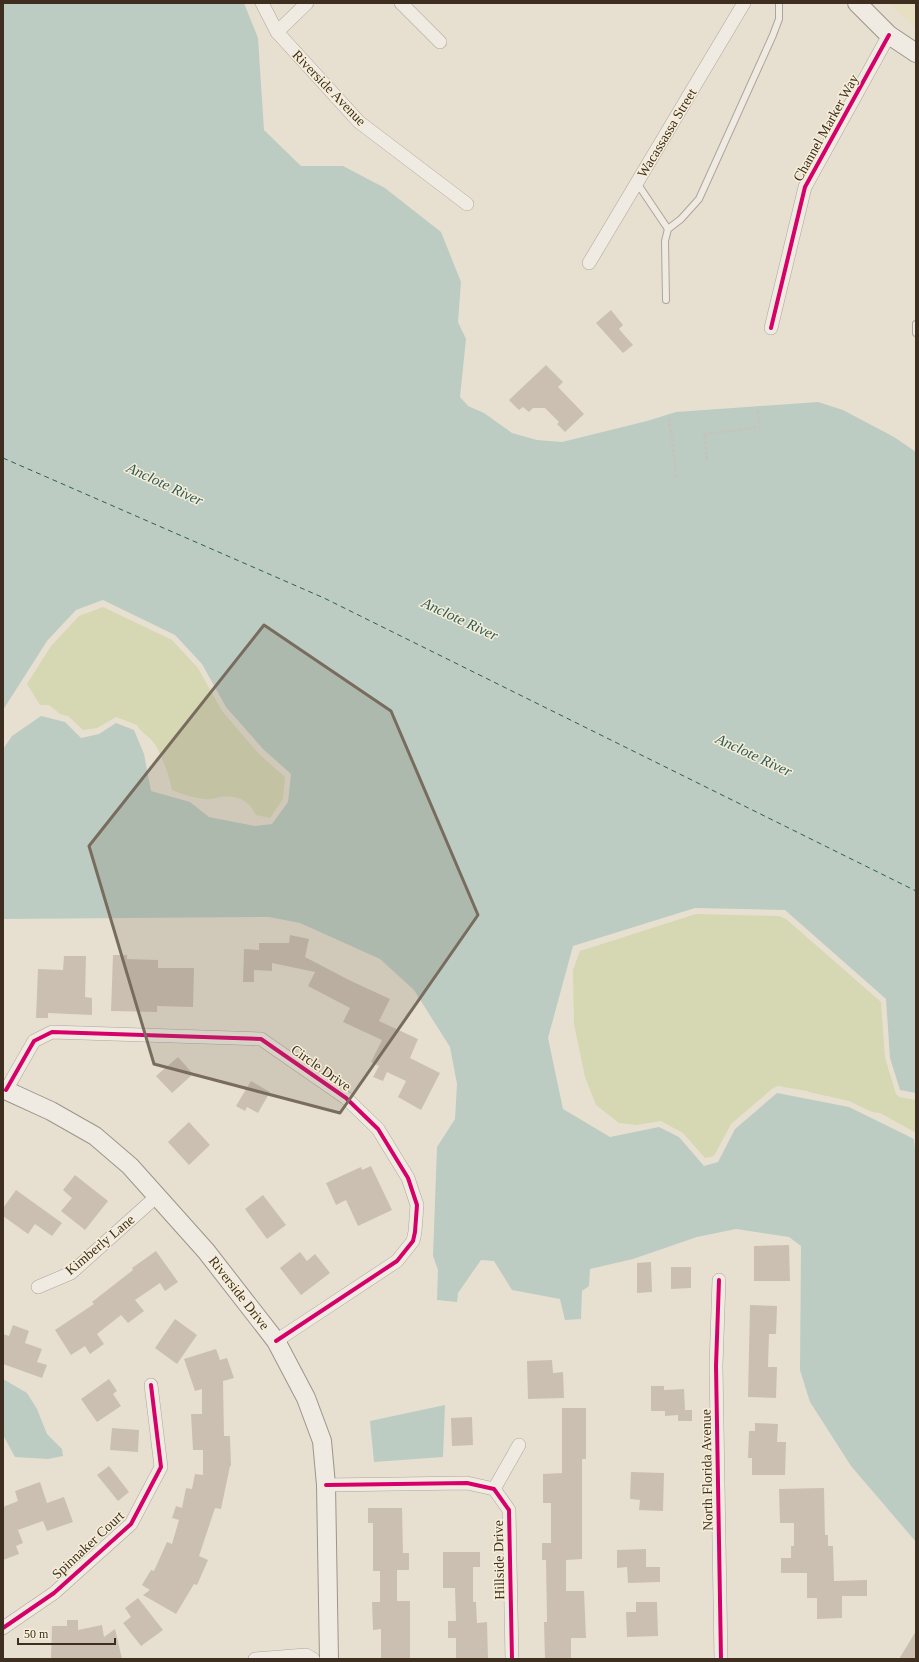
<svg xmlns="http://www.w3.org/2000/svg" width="919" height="1662" viewBox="0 0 919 1662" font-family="Georgia,serif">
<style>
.farmland{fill:#e6dfc2}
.green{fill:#d6d7b3}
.water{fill:#bcccc2}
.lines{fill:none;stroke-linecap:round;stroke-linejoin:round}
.ferry{stroke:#2f5d5a;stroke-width:1;stroke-dasharray:5 4;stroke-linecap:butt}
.building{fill:#cbbfb2}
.lane-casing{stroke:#ada599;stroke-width:8}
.street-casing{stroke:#ada599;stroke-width:14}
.secondary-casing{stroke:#9c958a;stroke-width:20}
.path{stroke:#c8c2b9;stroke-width:2.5;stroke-dasharray:3 2;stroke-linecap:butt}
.lane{stroke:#efebe3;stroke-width:6}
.street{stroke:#efebe3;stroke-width:13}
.secondary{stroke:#efebe3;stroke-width:18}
.cycleway-casing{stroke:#f7eed8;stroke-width:6}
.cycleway{stroke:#d6006c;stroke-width:4}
.marked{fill:#786c5e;fill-opacity:0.2;stroke:#786c5e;stroke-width:3;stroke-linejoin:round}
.labels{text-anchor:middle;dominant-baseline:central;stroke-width:3;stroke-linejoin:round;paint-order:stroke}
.street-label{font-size:14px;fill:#3d2e20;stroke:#f7eed8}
.water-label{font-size:15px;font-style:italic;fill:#2f5d5a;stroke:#f7eed8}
</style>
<rect width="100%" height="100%" fill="#e7e0d1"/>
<polygon class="farmland" points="889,3 916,3 916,28 914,27"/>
<g class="green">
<path d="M 103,607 L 172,640 L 198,668 L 222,711 L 259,754 L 285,777 L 283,799 L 270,818 L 256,815 C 248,800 238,795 220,797 C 215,798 210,800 205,799 C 194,798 182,794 172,790 C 168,773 163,757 154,743 C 149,736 141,733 137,725 L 116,717 L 97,728 L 83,730 L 68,716 L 60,714 L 49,705 L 40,705 L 27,684 L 51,646 L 79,616 Z"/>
<polygon points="696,914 779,916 786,919 881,1002 885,1058 896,1094 899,1097 916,1100 916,1133 880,1113 872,1112 849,1101 809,1092 807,1091 778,1086 773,1088 731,1124 714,1156 705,1158 683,1133 661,1121 636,1125 619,1123 596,1105 585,1077 574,1024 573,970 580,951"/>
</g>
<g class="water">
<polygon points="3,3 244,3 258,38 264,130 301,166 343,166 385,188 441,232 461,282 458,322 466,339 460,397 468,406 484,413 512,433 537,440 562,442 647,421 676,412 818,402 843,410 894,437 916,452 916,1093 900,1090 890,1058 886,999 785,910 695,908 573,946 548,1038 563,1109 610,1137 659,1127 679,1137 704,1166 718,1162 735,1129 777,1093 849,1107 914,1139 916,1162 916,1542 851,1466 810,1402 800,1370 801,1246 789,1237 736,1229 697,1237 633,1259 590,1269 589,1286 582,1291 581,1319 565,1320 560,1299 512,1290 494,1261 481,1260 458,1293 457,1302 437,1300 438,1270 433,1256 437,1147 455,1119 457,1084 450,1047 414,990 380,959 300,923 269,917 3,919 3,749 12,736 41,716 65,722 81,738 99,734 116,723 134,730 144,754 151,791 190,802 209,817 255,826 272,824 288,802 291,774 263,749 226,707 202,664 175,635 103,600 76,610 47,641 3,710"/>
<polygon points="3,1379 27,1393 37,1409 47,1434 62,1449 63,1456 48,1459 15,1457 3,1435"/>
<polygon points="445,1405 443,1457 374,1462 370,1421"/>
</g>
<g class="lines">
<polyline class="ferry" points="3,458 324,598 916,891"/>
</g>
<g class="building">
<polygon points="611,310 623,325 619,329 633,345 623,353 596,323"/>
<polygon points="546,365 563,382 558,387 584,414 565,432 557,424 559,422 545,408 533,408 529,412 523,407 519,410 509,400"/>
<polygon points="290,935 309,939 305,957 349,980 390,999 379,1021 418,1039 410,1058 440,1073 421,1110 398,1097 406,1081 387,1072 383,1081 373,1077 379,1066 371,1062 382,1040 343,1022 350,1008 308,986 315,972 272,963 272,971 254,970 254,982 243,982 244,949 259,950 259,943 289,943"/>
<polygon points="113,955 127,955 127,959 158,960 158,968 194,968 193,1007 157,1006 157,1012 111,1011"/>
<polygon points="64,956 86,956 85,997 92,998 92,1015 48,1013 48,1018 36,1018 38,969 63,970"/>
<polygon points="178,1057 193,1074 172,1093 156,1076"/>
<polygon points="251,1081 270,1092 258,1113 247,1107 245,1111 236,1106"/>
<polygon points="189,1122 210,1145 189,1165 168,1142"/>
<polygon points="371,1166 392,1210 358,1226 346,1200 336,1205 326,1183 361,1167 362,1170"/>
<polygon points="75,1175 108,1201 85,1230 61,1211 72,1198 63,1190"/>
<polygon points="16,1190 62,1223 52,1236 35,1224 28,1234 3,1216 3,1208"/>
<polygon points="263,1195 286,1225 267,1239 245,1209"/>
<polygon points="789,1245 790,1281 754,1281 754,1246"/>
<polygon points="156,1251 178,1282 165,1291 160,1283 135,1300 144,1311 128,1323 121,1315 97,1334 104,1344 90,1354 85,1346 71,1355 55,1330 94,1304 92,1302 133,1270 132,1268"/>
<polygon points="300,1252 307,1261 315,1254 330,1273 301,1295 280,1268"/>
<polygon points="651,1262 652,1292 637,1293 637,1263"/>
<polygon points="671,1267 691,1267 691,1288 671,1289"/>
<polygon points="750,1305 777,1306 776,1334 769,1334 768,1367 777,1367 776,1398 748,1397"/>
<polygon points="175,1319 197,1335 177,1364 155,1348"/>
<polygon points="13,1325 29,1331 25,1343 42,1349 37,1362 47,1365 42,1378 3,1364 3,1334 9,1336"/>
<polygon points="216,1349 220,1360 227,1358 234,1378 223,1381 224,1436 230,1436 231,1466 230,1466 221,1509 215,1508 199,1556 208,1560 197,1585 194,1584 176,1614 143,1595 150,1590 142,1585 151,1570 154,1571 167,1542 172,1544 179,1520 172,1518 176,1506 182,1508 186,1488 192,1489 195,1474 203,1475 203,1450 193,1450 191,1414 202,1414 202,1389 195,1391 184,1359"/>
<polygon points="552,1360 553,1373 563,1372 564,1398 528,1399 527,1361"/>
<polygon points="109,1379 117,1391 113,1394 121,1406 97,1422 81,1399"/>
<polygon points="651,1386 664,1386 664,1390 684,1389 685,1410 692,1410 692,1421 678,1421 678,1415 665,1416 665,1411 651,1411"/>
<polygon points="562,1408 586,1408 586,1459 582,1459 582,1559 566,1560 566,1591 584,1591 586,1638 571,1638 571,1659 545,1659 544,1622 547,1622 546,1560 542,1560 542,1543 551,1543 551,1503 543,1503 543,1474 562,1473"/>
<polygon points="472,1417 473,1445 452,1446 451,1418"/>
<polygon points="755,1423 778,1424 777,1442 786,1442 785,1475 752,1475 752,1458 748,1458 749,1431 755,1431"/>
<polygon points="112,1428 139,1430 138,1452 110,1450"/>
<polygon points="109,1466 129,1492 118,1501 97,1475"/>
<polygon points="631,1472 664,1473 663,1511 639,1510 640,1500 630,1499"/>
<polygon points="40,1482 47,1503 64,1497 73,1522 47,1531 43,1521 18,1530 23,1543 16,1546 19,1554 3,1560 3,1507 18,1501 15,1491"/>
<polygon points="824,1488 825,1535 828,1535 828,1546 833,1546 834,1581 867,1580 867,1596 842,1596 842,1618 817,1619 817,1598 807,1598 807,1573 781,1573 781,1558 791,1558 791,1546 794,1546 794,1523 780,1523 779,1489"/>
<polygon points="368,1508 402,1508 403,1553 409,1553 409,1570 397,1570 397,1601 410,1601 410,1659 381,1659 381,1629 373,1630 372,1602 380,1602 380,1571 373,1571 373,1523 368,1523"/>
<polygon points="646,1549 646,1567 660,1567 660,1582 628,1583 627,1567 617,1568 617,1550"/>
<polygon points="443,1552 480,1552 480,1567 473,1567 473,1602 476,1602 477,1623 487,1622 488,1659 456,1659 456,1638 448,1638 448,1621 456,1621 455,1588 443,1588"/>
<polygon points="138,1598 163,1630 141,1646 123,1623 131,1617 125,1608"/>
<polygon points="636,1602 657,1602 658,1636 627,1637 626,1612 636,1612"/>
<polygon points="67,1620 78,1620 78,1630 102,1625 104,1637 115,1629 122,1659 51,1659 52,1626 67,1626"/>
<polygon points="916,1631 916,1659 899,1659"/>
</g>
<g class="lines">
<g class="lane-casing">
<g id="lane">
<polyline points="637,183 668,229"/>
<polyline points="666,300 665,241 668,229 681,219 699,199 773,35 779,19 779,3"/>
<polyline points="916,324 916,333"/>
</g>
</g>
<g class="street-casing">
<g id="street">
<polyline points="262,3 277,32 359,122 467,204"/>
<polyline points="401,3 440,42"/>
<polyline points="277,32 307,3"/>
<polyline points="589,263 744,3"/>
<polyline points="771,328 805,187 889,35"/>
<polyline points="6,1090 34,1041 52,1032 261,1039 346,1098 378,1129 408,1178 417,1205 415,1232 413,1241 397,1261 276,1341"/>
<polyline points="719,1280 716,1366 721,1659"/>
<polyline points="38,1287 71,1273 157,1196"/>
<polyline points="326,1485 467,1483 494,1489 509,1510 512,1659"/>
<polyline points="494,1489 519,1445"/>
<polyline points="3,1628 54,1593 131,1524 161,1467 151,1385"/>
<polyline points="255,1659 306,1655 313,1659"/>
</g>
</g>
<g class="secondary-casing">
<g id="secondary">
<polyline points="857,3 889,35 916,53"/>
<polyline points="3,1089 51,1111 95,1136 130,1166 206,1251 276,1341 306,1398 322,1441 326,1485 329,1659"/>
</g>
</g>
<g class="path">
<polyline points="669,419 677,478"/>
<polyline points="707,459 704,434 760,427 757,409"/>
</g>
<use href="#lane" class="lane"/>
<use href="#street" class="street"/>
<use href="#secondary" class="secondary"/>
<g class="cycleway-casing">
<g id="cycleway">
<polyline points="771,328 805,187 889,35"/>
<polyline points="6,1090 34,1041 52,1032 261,1039 346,1098 378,1129 408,1178 417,1205 415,1232 413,1241 397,1261 276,1341"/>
<polyline points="719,1280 716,1366 721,1659"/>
<polyline points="326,1485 467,1483 494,1489 509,1510 512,1659"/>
<polyline points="3,1628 54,1593 131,1524 161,1467 151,1385"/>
</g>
</g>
<use href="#cycleway" class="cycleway"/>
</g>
<path class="marked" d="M 264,625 L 391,711 L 478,915 L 340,1113 L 154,1064 L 89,846 Z"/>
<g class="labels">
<g class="street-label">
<text transform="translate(329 88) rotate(46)">Riverside Avenue</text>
<text transform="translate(826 128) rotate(-61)">Channel Marker Way</text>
<text transform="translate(667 133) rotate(-59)">Wacassassa Street</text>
<text transform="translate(321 1068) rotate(35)">Circle Drive</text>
<text transform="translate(100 1245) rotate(-40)">Kimberly Lane</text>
<text transform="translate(239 1293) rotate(52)">Riverside Drive</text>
<text transform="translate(707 1470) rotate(-91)">North Florida Avenue</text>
<text transform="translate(88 1545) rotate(-43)">Spinnaker Court</text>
<text transform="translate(499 1560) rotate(-91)">Hillside Drive</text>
</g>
<g class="water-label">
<text transform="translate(165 484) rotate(25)">Anclote River</text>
<text transform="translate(460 619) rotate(25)">Anclote River</text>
<text transform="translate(754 755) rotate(25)">Anclote River</text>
</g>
</g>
<rect width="919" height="1662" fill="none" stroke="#3d2e20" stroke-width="8"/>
<path d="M18 1638v6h97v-6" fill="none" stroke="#3d2e20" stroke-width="2"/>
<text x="24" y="1638" font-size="12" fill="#3d2e20" stroke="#f7eed8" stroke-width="3" paint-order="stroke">50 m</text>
</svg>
